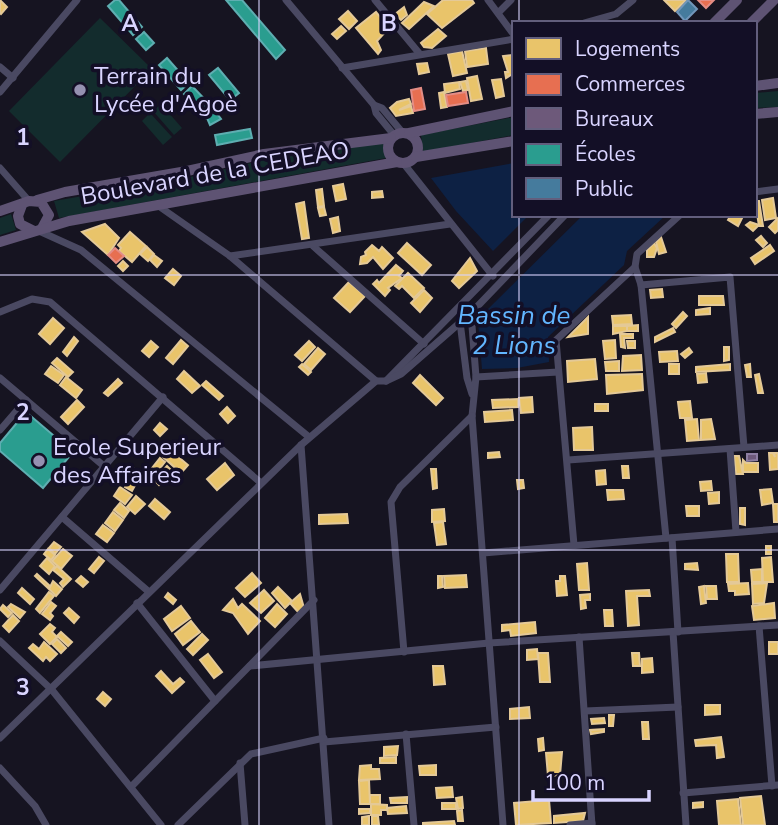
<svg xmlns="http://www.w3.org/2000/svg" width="778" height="825" viewBox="0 0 778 825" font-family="'Nunito Sans',sans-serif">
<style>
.green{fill:#132c2d}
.water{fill:#0d2144}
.homes{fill:#e9c46a;stroke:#e4c997;stroke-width:2}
.shops{fill:#e76f51;stroke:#e38d85;stroke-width:2}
.offices{fill:#6d597a;stroke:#8d7ea2;stroke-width:2}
.schools{fill:#2a9d8f;stroke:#5eaeb1;stroke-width:2}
.public{fill:#457b9d;stroke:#7196ba;stroke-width:2}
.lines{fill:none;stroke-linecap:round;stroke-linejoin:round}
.minor{stroke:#4a4962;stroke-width:7}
.major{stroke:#5e5373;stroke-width:10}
.grid{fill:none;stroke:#d9d4ff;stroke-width:2;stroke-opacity:0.55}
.poi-dot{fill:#9591b1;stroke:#130f26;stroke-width:2.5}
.labels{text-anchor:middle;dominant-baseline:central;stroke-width:7;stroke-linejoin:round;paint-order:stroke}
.poi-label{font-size:24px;fill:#d9d4ff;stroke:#130f26;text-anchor:start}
.street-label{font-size:24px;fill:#d9d4ff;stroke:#130f26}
.water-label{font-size:26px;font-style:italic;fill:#62b6ff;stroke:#130f26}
.grid-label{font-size:23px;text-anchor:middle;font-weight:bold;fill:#d9d4ff;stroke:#130f26;stroke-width:7;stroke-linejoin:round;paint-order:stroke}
</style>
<rect width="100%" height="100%" fill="#161421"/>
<g class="green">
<polygon points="100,18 152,69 60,162 9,111"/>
<polygon points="778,91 778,107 755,108 755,93"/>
<polygon points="161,104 182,128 174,135 153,111"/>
<polygon points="150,113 172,137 163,145 142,121"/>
<polygon points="514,117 514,135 423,152 421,135"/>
<polygon points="384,142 386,158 59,218 54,201 186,178 264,160"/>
<polygon points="11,214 16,230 0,235 0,218"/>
</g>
<g class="water">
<polygon points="514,163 514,215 529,215 493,251 456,211 431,178"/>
<polygon points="583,215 666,215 627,251 624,265 548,337 549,362 517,368 482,369 478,322 485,312"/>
</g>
<g class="homes">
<polygon points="0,0 7,7 1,14 0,13"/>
<polygon points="443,0 472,0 474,3 442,28 427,14"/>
<polygon points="664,0 686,0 675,11"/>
<polygon points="424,2 434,6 409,29 402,23"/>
<polygon points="404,7 407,15 401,20 395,14"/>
<polygon points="348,11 357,21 349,29 339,19"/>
<polygon points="376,12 389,28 377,41 381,50 378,54 356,28"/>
<polygon points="341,26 346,31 337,39 332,34"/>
<polygon points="438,29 446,36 432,48 424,47 421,43"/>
<polygon points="486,48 488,64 467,67 465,51"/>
<polygon points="462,51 467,73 453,76 448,54"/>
<polygon points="512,55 514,73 506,78 505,72 508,72 503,56"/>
<polygon points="427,63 429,72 419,74 417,64"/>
<polygon points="477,76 482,99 471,101 467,78"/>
<polygon points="501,79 504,96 496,98 492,80"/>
<polygon points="466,81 468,90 463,91 460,82"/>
<polygon points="459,82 460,89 445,93 444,84"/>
<polygon points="444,92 447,107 441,108 439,93"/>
<polygon points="409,99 411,104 399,110 411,106 413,113 396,116 390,108 397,102"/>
<polygon points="343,184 346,199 336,201 333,186"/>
<polygon points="322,189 324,206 318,207 316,190"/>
<polygon points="382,191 383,197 372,198 372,192"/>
<polygon points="773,198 776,218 765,220 762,200"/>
<polygon points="755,201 759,201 763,226 759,226"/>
<polygon points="304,202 309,238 302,239 296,204"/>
<polygon points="324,207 326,215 320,216 318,208"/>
<polygon points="731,215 743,216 738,226 728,220"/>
<polygon points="338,217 340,231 333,233 330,219"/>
<polygon points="778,218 778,230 775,233 769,227"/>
<polygon points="750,222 759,225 753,231 746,225"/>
<polygon points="105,224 119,238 108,255 82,232"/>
<polygon points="130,232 146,246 132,262 119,251 121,248 118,245"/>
<polygon points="761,236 767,243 763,247 756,240"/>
<polygon points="661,237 666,252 659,254 656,242"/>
<polygon points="407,243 431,265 422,275 398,253"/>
<polygon points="654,243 657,248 654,257 647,257 647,250"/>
<polygon points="372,245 379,251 382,247 393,258 383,269 373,257 367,263 360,264 361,257 366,255 365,252"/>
<polygon points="770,245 774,251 755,264 751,258"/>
<polygon points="147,247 154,254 148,261 140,254"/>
<polygon points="154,255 162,261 157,267 150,260"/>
<polygon points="470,258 477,271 459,288 452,281"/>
<polygon points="123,261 128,266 123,271 118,266"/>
<polygon points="396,265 403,271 399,276 402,278 388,288 390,290 385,296 373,284 377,280 379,283"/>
<polygon points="173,269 181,276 174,285 165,278"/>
<polygon points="408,273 424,288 414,298 402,286 399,289 395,286"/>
<polygon points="349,282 365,296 350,312 334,298"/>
<polygon points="662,289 663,297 651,298 650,290"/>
<polygon points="424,290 432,298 420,312 411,303"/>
<polygon points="699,296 723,296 724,305 699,305"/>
<polygon points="710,308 710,314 696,315 696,310"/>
<polygon points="683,312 687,316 676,328 672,324"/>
<polygon points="631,315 632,324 613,325 612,316"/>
<polygon points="588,317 588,334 568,337"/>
<polygon points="53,318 64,328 50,344 39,334"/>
<polygon points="638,325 638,331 627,331 627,326"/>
<polygon points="613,326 627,326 627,331 613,334"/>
<polygon points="673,328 675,332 655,342 655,337"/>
<polygon points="620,334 633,334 633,338 624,338 625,348 621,347"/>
<polygon points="74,337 78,341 67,356 63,352"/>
<polygon points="181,340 188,346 173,364 166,358"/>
<polygon points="615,340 616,358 605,359 603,341"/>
<polygon points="151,341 158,347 149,357 142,351"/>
<polygon points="309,341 315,347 302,361 295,355"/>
<polygon points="627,341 635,341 635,348 628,348"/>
<polygon points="724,347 729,347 729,360 724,361"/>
<polygon points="318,348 325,354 311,370 304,364"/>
<polygon points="689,348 692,352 685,358 681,354"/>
<polygon points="677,351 678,361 660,362 659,352"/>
<polygon points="641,355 642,370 622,371 623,356"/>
<polygon points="57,358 73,372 68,377 52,363"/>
<polygon points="595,359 597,379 568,382 567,361"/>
<polygon points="619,361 619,371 606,371 605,362"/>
<polygon points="302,364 311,372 308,375 299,367"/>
<rect x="669" y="364" width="10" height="10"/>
<polygon points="730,364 730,370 696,372 696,367"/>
<polygon points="750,364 751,377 747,377 745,365"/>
<polygon points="51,366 64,375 58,383 45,374"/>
<polygon points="184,371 200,386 192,393 177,379"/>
<polygon points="706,373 707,382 698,383 697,374"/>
<polygon points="642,374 643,390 607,394 606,375"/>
<polygon points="759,374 763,393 758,393 755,375"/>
<polygon points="420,375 443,398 436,405 413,383"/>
<polygon points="66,377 82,390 76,398 60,385"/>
<polygon points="118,379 122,383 108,396 104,393"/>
<polygon points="206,381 223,396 219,400 202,385"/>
<polygon points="532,397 533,412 521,413 519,398"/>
<polygon points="518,399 518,407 493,408 492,400"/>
<polygon points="77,400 84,407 68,424 61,417"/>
<polygon points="690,401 692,418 680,418 678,402"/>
<rect x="595" y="404" width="13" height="7"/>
<polygon points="227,407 235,416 228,423 220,414"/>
<polygon points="512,410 513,420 485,422 484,412"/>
<polygon points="697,419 699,440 687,441 685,420"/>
<polygon points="711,419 715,439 701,440 701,420"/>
<polygon points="160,423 167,429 160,436 154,430"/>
<polygon points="592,427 593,450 574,450 573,428"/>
<polygon points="169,449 188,465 181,473 163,457"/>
<polygon points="499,452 500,457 488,458 488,453"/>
<polygon points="769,453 773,453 775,457 774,453 778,453 778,469 770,470"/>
<polygon points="734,456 739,456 743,474 736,474"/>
<polygon points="160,458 165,462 153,477 148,473"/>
<polygon points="743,460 746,463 758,463 758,472 743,472"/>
<polygon points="225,463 234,475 217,490 207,479"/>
<polygon points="167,466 172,471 159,485 154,480"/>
<polygon points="622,466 628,466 629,478 623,478"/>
<polygon points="133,468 143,477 140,480 130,472"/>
<polygon points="431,469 436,469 437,488 433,489"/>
<polygon points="605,470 606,484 597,485 596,471"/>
<polygon points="130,478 137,482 132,491 125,487"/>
<polygon points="517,480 523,480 524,488 518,489"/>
<polygon points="711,481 712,490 701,491 700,482"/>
<polygon points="120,487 132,495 125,504 114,496"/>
<polygon points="771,489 773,503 762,505 760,490"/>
<polygon points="607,490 623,490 624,499 608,500"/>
<polygon points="719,492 719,503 709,504 708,493"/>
<polygon points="136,496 145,504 135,514 127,507"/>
<polygon points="155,499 170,512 164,519 149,506"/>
<polygon points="120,503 129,511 124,518 114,510"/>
<polygon points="773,504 778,504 778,522 774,522"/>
<polygon points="686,506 699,506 699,516 687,516"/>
<polygon points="740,508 745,508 745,525 740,524"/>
<polygon points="444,509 445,521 432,522 432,510"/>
<polygon points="113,512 123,520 115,531 105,523"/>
<polygon points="347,514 348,523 319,524 319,515"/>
<polygon points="443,522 446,544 437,545 434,523"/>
<polygon points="103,525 114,533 107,542 96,534"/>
<polygon points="54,542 61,547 55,554 49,548"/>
<rect x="766" y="546" width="5" height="8"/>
<polygon points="48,549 55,555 51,560 44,554"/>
<polygon points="63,549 72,556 61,569 52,561"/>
<polygon points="726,554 738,554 739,582 727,582"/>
<polygon points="99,557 104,561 94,573 89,569"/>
<polygon points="771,557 773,582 763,582 762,558"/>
<polygon points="47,558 55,566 49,574 40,566"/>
<polygon points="587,563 589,590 579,590 577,564"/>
<polygon points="697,563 698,570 685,569 685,564"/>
<polygon points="57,566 71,579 63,587 60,583 64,579 53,570"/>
<polygon points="762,569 762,582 752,582 751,570"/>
<polygon points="252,573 261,583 245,597 236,588"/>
<polygon points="37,574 50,586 48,588 35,576"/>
<polygon points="466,575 467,587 445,588 444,576"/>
<polygon points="81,576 88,582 83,587 76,581"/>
<polygon points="438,576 442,576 443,587 438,588"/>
<polygon points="560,576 565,576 567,595 557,596 556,581 560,581"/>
<polygon points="53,581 62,589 56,596 49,589"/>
<polygon points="748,583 749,594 735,595 735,591 729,591 728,584"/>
<polygon points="767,583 764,603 753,604 752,584"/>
<polygon points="704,586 706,603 701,604 699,587"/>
<polygon points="706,586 716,586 717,599 707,599"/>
<polygon points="278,587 292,601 285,608 272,593"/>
<polygon points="22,588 34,599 30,604 18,593"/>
<polygon points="264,590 274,601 261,613 250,603"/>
<polygon points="649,590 650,596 637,596 639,625 628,626 626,591"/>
<polygon points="49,592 54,596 40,613 36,609"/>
<polygon points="168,593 176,600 173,604 165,597"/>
<polygon points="300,594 304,608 299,613 290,603"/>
<polygon points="590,594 590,600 585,600 586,608 581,609 580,595"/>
<polygon points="233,599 238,608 242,604 260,621 248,634 233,613 223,610"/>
<polygon points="51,602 56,606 50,613 53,616 50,620 42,614"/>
<polygon points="774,603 775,618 754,620 752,606"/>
<polygon points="11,604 25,612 20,618 8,607"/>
<polygon points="277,604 287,614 275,627 265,618"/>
<polygon points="3,605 12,613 8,617 0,609"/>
<polygon points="181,606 190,618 172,631 164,619"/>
<polygon points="69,608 79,617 74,623 64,613"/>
<polygon points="604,610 612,610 613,626 605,626"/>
<polygon points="13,615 19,621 9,632 3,626"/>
<polygon points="191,621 200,632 183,645 175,634"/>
<polygon points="535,622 536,633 511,636 510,630 502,631 502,625"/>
<polygon points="50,624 55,628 52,632 57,637 50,644 40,634"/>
<polygon points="61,632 72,642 68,646 57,636"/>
<polygon points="202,634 208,640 193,655 187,649"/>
<polygon points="57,639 66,648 61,653 52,644"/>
<polygon points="44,642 57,654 50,661 46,657 43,661 29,648 33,644 39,649"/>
<rect x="769" y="642" width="9" height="12"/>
<polygon points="537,649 538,659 527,660 527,650"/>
<polygon points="538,653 548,653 550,682 540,682"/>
<polygon points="632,653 639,653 640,666 633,666"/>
<polygon points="208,654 222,672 214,678 200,660"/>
<polygon points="652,658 653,672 642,673 642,659"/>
<polygon points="433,666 443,666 445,684 434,685"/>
<polygon points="161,671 173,684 180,678 184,682 172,693 156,676"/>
<polygon points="103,692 111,699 105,706 97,699"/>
<polygon points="705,705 720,705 720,714 705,715"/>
<polygon points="529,707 530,718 510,719 510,709"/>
<polygon points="609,715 614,715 613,726 609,726"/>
<polygon points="604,718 605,723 592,724 591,719"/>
<polygon points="642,722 648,722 649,739 643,739"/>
<polygon points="604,729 604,732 591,734 590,730"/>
<polygon points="721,737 724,757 717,758 716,745 696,746 695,740"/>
<polygon points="543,738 544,750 539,751 538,739"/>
<polygon points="398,746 397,755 384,756 384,747"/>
<polygon points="562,752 560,775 548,776 546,753"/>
<polygon points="396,757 396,763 380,763 380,758"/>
<polygon points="371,765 371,769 379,769 380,779 359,780 360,766"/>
<polygon points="436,765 436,775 420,775 419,766"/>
<polygon points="369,780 370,804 360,804 359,781"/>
<polygon points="452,787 453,797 437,798 436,788"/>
<rect x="370" y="795" width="10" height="9"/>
<polygon points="761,796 765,825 743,825 740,798"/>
<polygon points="407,797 407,803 391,803 390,798"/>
<polygon points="462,797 463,808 458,809 456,798"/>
<polygon points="738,799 741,825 719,825 717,801"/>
<polygon points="549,800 551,823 516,825 514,803"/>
<polygon points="703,802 703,807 693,808 693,803"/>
<rect x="442" y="803" width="14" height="6"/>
<polygon points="371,804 387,805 387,810 381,810 381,815 371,815"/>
<polygon points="406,806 407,813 388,814 387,808"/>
<polygon points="359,809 370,809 370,813 359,814"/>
<polygon points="462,810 463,821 458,821 457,811"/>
<polygon points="585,813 583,821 554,823 554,816"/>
<polygon points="369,816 369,825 362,825 362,817"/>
<polygon points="372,816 378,816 379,825 372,825"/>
<polygon points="454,821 455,825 423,825 423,823"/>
</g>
<g class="shops">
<polygon points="698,0 714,0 706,8"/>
<polygon points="421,88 425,109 414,111 411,90"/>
<polygon points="466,92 468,103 448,106 446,95"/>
<polygon points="115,248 124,256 116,263 108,255"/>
</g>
<polygon class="offices" points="747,454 757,454 757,460 747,461"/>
<g class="schools">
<polygon points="115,0 119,0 142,27 133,35 108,6"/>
<polygon points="226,0 242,0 285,50 276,59"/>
<polygon points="144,32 154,43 146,50 136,39"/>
<polygon points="167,58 189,83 181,90 159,65"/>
<polygon points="218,68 239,93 230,100 209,75"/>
<polygon points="192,86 215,110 206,118 184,94"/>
<polygon points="215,111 221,119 210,125 207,118"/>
<polygon points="250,129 252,138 217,145 215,135"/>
<polygon points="26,412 73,452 43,488 0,451 0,443"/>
</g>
<polygon class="public" points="688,0 697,9 685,21 677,12"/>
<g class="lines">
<g class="minor">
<polyline points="286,0 374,105 382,108 402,132"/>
<polyline points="375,0 419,53"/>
<polyline points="488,0 514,35"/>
<polyline points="499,12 511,0"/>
<polyline points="584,23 616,14 633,0"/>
<polyline points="0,67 13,78"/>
<polyline points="342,68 514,39"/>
<polyline points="0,92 77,0"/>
<polyline points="374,105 376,113 394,135"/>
<polyline points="404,164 493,276"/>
<polyline points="0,168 29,201"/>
<polyline points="755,192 778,189"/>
<polyline points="160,207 230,256 376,381"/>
<polyline points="39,231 81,250 309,437"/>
<polyline points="313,246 424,344"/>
<polyline points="230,256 450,224"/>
<polyline points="635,267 641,285 666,538"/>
<polyline points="641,285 730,277 744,447"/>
<polyline points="0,312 32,299 50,302 261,483"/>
<polyline points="471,313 476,377 472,416 503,825"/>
<polyline points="460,322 467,378 472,394"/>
<polyline points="476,377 558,372"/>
<polyline points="0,378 105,467"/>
<polyline points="386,381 549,215"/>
<polyline points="0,430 26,400"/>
<polyline points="301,445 329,825"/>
<polyline points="730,449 736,532"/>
<polyline points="568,460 778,445"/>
<polyline points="62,517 149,592"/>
<polyline points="672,538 678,632"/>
<polyline points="574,545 556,340 635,267 637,254 680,215"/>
<polyline points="483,553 778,529"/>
<polyline points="0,590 163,397"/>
<polyline points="137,603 215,701"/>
<polyline points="759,626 772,786"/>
<polyline points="673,632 686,825"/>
<polyline points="579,637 592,825"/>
<polyline points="0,641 52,690 161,825"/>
<polyline points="404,652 391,502 400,487 472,416"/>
<polyline points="250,666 489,643 778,625"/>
<polyline points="585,711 678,707"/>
<polyline points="406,734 414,825"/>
<polyline points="0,738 301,445 376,381 386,381 401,374 471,313 565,215"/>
<polyline points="324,742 496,727"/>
<polyline points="240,763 245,825"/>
<polyline points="0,768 35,806 46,825"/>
<polyline points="131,787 314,600"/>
<polyline points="683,793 778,785"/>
<polyline points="178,825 251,754 324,738"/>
<polyline points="570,825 592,823"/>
</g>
<g class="major">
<polyline points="714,23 737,0"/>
<polyline points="751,23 774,0"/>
<polyline points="755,86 778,83"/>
<polyline points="755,114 778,112"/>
<circle cx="403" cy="148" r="15"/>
<polyline points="409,133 514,111"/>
<polyline points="416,157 514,141"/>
<polyline points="37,200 65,192 187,171 264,154 391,138"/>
<polyline points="22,205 18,216 20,224 34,231"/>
<polyline points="0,211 29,201 41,202 49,215 42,228"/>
<polyline points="0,242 69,221 397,162"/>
</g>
</g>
<path class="grid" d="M 259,0 L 259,825M 519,0 L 519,23M 519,215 L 519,825M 0,275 L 778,275M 0,550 L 778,550"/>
<g class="poi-dot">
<circle cx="80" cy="90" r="7"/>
<circle cx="39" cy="461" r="7"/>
</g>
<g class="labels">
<g class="poi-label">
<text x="94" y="76">Terrain du<tspan x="94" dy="28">Lycée d'Agoè</tspan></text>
<text x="53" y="447">Ecole Superieur<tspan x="53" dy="28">des Affaires</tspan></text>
</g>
<g class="street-label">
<text transform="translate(215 173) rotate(-10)">Boulevard de la CEDEAO</text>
</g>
<g class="water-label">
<text x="514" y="315">Bassin de<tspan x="514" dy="30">2 Lions</tspan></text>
</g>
</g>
<g class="grid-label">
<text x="130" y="31">A</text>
<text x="389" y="31">B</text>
<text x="23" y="145">1</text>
<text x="23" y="420">2</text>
<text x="23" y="695">3</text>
</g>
<rect x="512" y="21" width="245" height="196" fill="#130f26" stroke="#625e7d" stroke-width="2"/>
<rect x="526" y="38" width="35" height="21" fill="#e9c46a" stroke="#625e7d" stroke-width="2"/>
<text x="575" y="56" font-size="21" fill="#d9d4ff">Logements</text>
<rect x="526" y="74" width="35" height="21" fill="#e76f51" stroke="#625e7d" stroke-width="2"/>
<text x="575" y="91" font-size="21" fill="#d9d4ff">Commerces</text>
<rect x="526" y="108" width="35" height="21" fill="#6d597a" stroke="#625e7d" stroke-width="2"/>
<text x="575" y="126" font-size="21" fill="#d9d4ff">Bureaux</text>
<rect x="526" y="144" width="35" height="21" fill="#2a9d8f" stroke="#625e7d" stroke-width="2"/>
<text x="575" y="161" font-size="21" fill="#d9d4ff">Écoles</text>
<rect x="526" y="178" width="35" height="21" fill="#457b9d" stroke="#625e7d" stroke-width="2"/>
<text x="575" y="196" font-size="21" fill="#d9d4ff">Public</text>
<path d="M533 790v10h116v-10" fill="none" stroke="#d9d4ff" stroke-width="3.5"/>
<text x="544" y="790" font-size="21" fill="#d9d4ff" stroke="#130f26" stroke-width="5" paint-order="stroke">100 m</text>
</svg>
